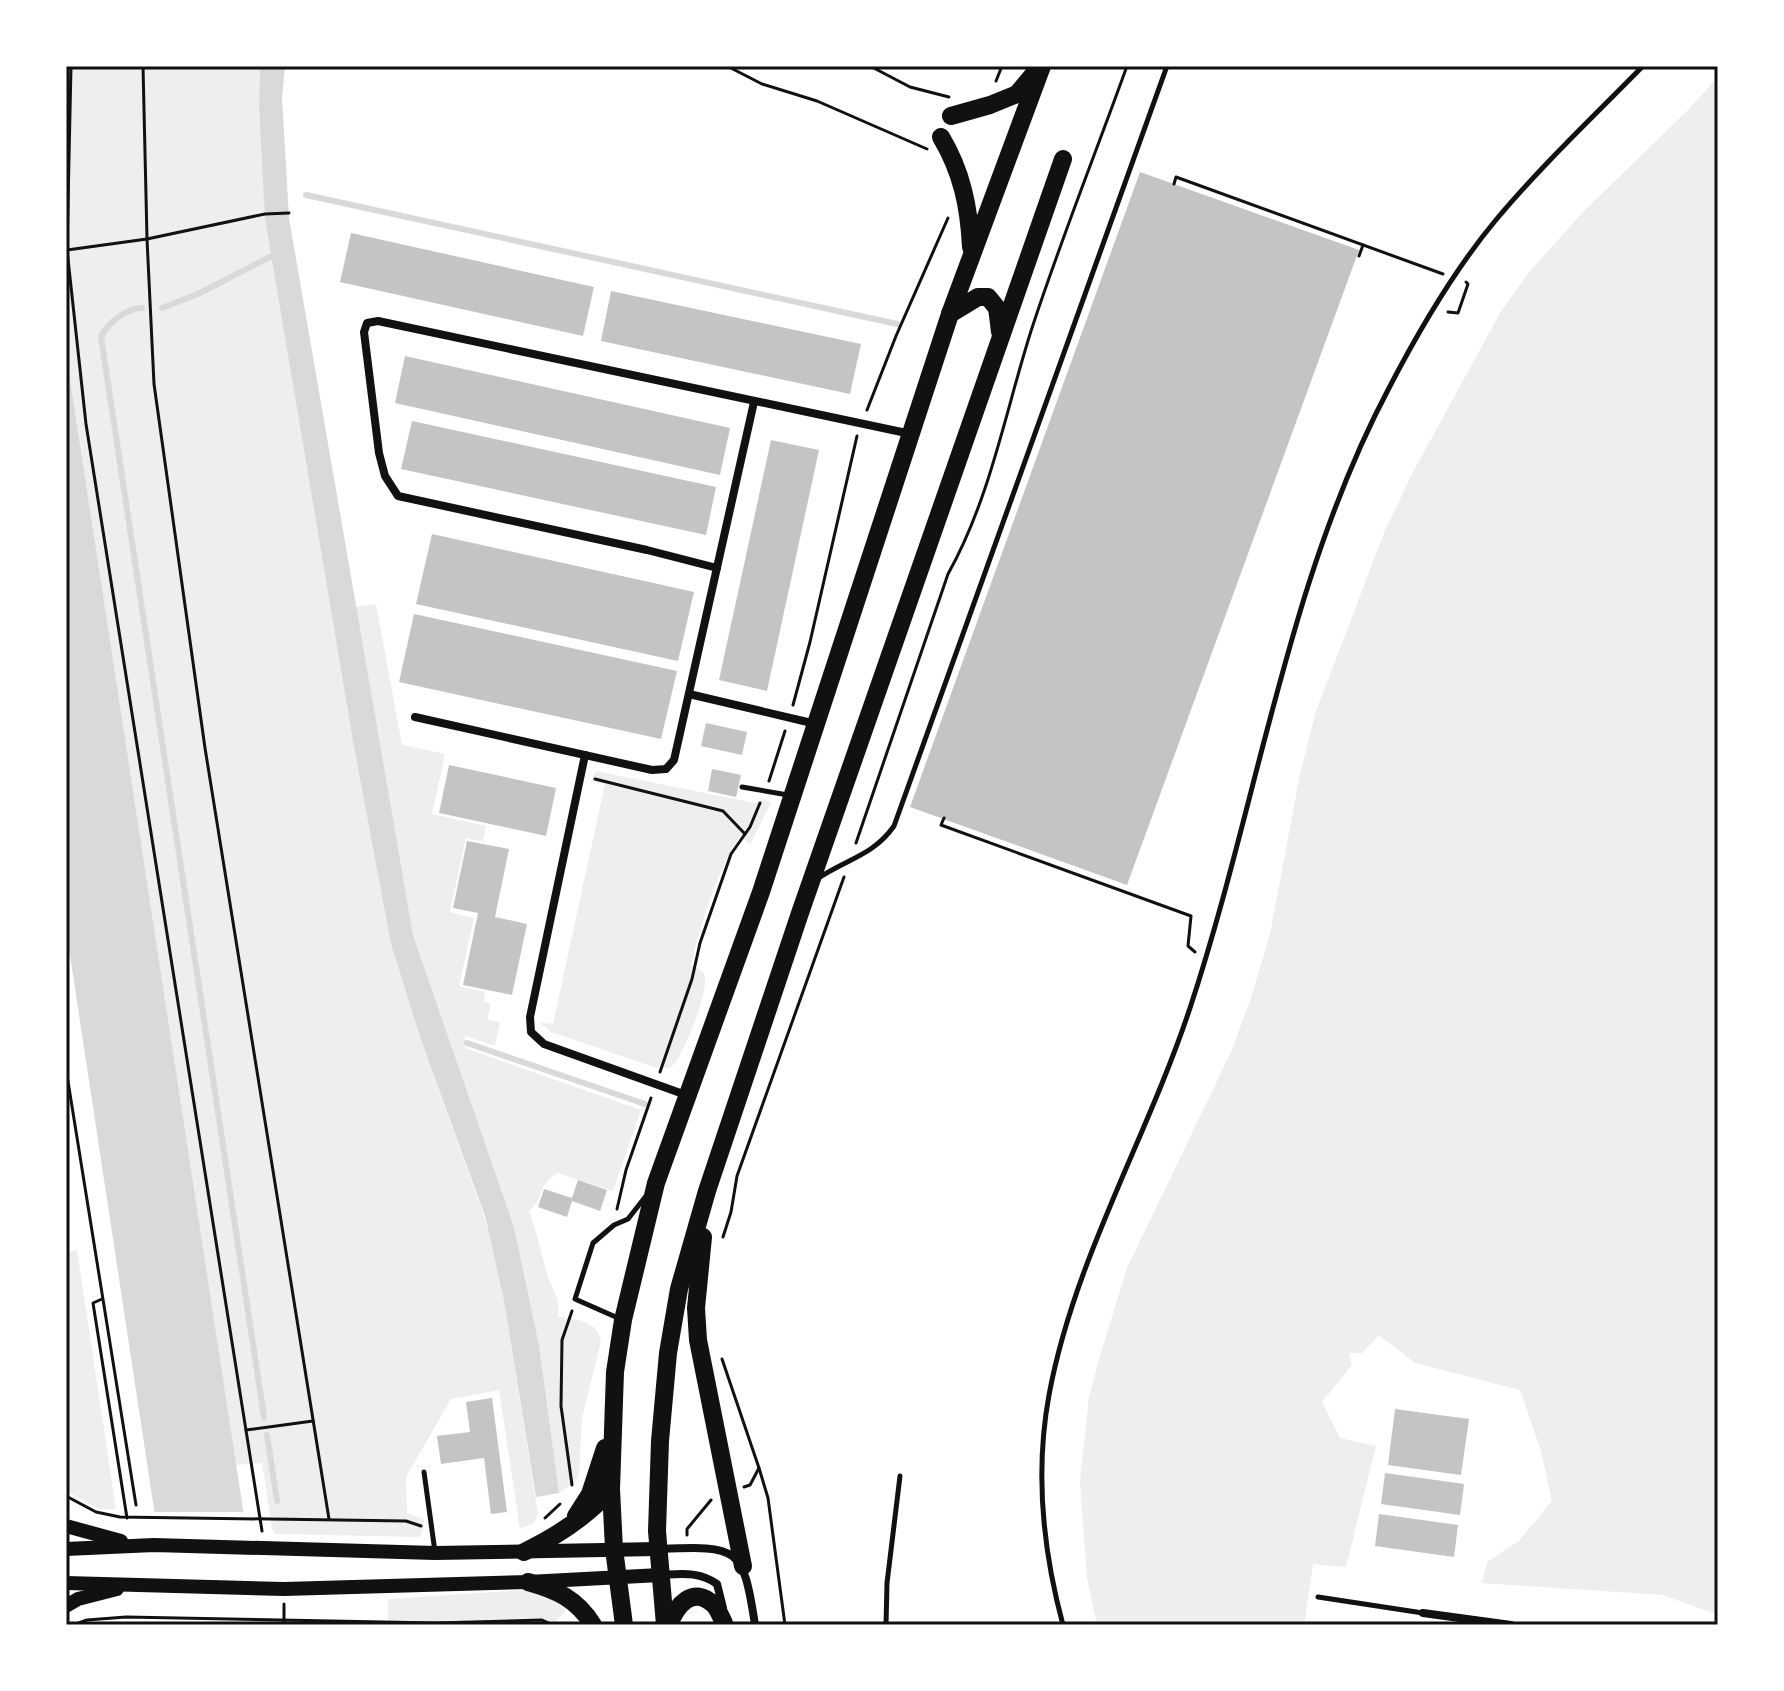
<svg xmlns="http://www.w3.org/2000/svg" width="1784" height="1691" viewBox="0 0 1784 1691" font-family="Mulish,sans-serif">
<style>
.green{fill:#eee}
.water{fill:#d9d9d9}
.pier{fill:#fff}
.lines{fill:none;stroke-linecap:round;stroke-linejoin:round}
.stream{stroke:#d9d9d9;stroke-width:6}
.building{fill:#c4c4c4}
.path{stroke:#111;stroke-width:3}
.service{stroke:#111;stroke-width:5}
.minor{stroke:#111;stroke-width:8}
.tertiary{stroke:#111;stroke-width:14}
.primary{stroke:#111;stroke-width:18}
.neatline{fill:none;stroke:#111;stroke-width:3}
</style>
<rect width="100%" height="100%" fill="#fff"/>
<g class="green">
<polygon points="66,66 260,66 259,108 265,219 354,747 391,944 420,1037 490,1233 504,1301 538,1514 534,1523 520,1529 499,1390 451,1399 406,1477 407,1513 424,1520 422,1533 419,1537 275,1534 272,1529 262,1463 236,1465 66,353"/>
<polygon points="1718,77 1718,1615 1663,1595 1482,1583 1487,1562 1519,1541 1552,1501 1541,1451 1520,1390 1415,1363 1379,1335 1362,1353 1349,1353 1352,1365 1322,1402 1340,1438 1376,1446 1346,1567 1313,1564 1304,1625 1097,1625 1087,1578 1080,1481 1089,1397 1099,1359 1127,1268 1231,1052 1252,995 1270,934 1300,774 1316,711 1384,533 1413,472 1500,313 1530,271 1584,211 1688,110"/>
<path d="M 376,604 L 402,745 L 445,754 L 432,814 L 486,826 L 483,841 L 466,838 L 450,912 L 474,918 L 459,986 L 485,992 L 484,1001 L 491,1004 L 487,1019 L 500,1023 L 495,1046 L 465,1036 L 465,1048 L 641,1110 L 613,1191 L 558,1173 C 537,1184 545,1198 529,1211 C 537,1232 541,1252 547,1274 C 552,1292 561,1296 558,1317 C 576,1319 597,1320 601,1341 L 582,1418 L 579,1475 L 575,1482 L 559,1493 L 539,1345 L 514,1227 L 413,935 L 355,607 Z"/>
<path d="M 596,771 L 754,803 L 764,799 L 771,802 L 750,845 L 740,836 C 717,870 701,924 691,965 C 697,968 704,970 705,978 C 707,995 683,1059 670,1068 L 657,1068 L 551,1032 L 539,1022 L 553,1024 L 605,784 L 591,781 Z"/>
<polygon points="77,1250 116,1509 99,1509 66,1491 66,1252"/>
<polygon points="525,1590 539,1592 570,1607 552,1625 388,1625 388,1599"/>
</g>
<g class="water">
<polygon points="260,66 285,66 282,97 289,218 413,935 514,1227 539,1345 559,1493 536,1497 504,1301 486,1219 420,1037 391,944 354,747 265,219 259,108"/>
<polygon points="66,353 241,1496 261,1625 172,1625 162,1562 66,929"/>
</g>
<polygon class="pier" points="150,1512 247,1512 265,1625 168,1624"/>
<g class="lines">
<g class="stream">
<polyline points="306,195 897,324"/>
<path d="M 142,308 C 127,308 107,323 101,337 L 264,1417"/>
<polyline points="162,308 198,294 270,257 279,255"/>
<polyline points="467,1043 645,1104"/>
<polyline points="267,1435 277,1501"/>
</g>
</g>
<g class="building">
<polygon points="1140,172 1359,250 1127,885 910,807"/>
<polygon points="351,233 594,287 583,336 340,282"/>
<polygon points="611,291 861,344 850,394 601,341"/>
<polygon points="405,356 730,428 720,475 395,403"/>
<polygon points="412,421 716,487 706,535 401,469"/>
<polygon points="771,440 819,450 767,691 719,680"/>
<polygon points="432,534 694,592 678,661 416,604"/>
<polygon points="414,614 677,671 661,739 399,682"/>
<polygon points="706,723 747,732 742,755 701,746"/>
<polygon points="449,765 556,788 546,836 439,813"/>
<polygon points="712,769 741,775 736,797 708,791"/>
<polygon points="467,841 509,849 495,917 527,924 512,995 463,985 478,913 453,908"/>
<polygon points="578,1180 607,1190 600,1211 572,1201 567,1217 538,1207 544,1189 572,1198"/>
<polygon points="492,1398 507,1512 491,1514 484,1458 441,1464 437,1436 470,1432 466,1402"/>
<polygon points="1395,1409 1469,1419 1461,1475 1388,1465"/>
<polygon points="1385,1473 1464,1484 1460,1515 1381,1504"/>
<polygon points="1379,1514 1458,1525 1454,1557 1375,1546"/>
</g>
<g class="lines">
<g class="path">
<polyline points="71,66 67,250 86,424 262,1531"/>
<polyline points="143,66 147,239 154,384 205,748 329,1519"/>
<polyline points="727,66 762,84 817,101 927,149"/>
<polyline points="870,66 910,87 949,97"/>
<polyline points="996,81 1002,66"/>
<polyline points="1174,184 1176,177 1443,274"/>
<polyline points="67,250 147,239 265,214 289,213"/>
<polyline points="1359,256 1363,245"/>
<polyline points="1448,312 1458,313 1468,284 1466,282"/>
<polyline points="867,410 896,336 948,218"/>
<polyline points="793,705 810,642 857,436"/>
<polyline points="595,779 723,811 745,834"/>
<polyline points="769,781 785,731"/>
<polyline points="944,818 941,825 1191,916 1188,946 1195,952"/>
<path d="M 856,843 L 948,574 C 990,499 1005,413 1031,331 C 1060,242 1095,155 1127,66"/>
<polyline points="66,1069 136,1505"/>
<polyline points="660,1072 692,979 700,943 731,854 750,827 760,803"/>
<polyline points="617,1209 626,1170 651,1098"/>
<polyline points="723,1237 731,1212 737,1176 844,877"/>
<polyline points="102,1299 93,1303 127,1518"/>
<polyline points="572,1311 562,1340 561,1406 572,1485"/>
<polyline points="722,1359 759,1468 750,1485 744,1487"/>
<polyline points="246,1430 313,1421"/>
<polyline points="759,1468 768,1498 785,1625"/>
<polyline points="66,1496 96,1512 120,1517 406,1521 421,1526"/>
<polyline points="545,1518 560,1504"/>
<polyline points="687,1535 687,1529 711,1500"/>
<polyline points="284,1604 284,1625"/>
<polyline points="73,1625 87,1620 126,1617 435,1623 542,1620 553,1625"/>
</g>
<g class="service">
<polyline points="742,787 788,795"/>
<path d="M 817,879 C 846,859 873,856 894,826 L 1167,66"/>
<polyline points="618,1318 575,1299 593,1243 614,1225 628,1219 646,1196"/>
<polyline points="424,1472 435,1552"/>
<polyline points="1318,1597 1423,1613"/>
<polyline points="886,1625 887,1583 900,1476"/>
<path d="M 1063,1625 C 1043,1551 1035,1471 1049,1395 C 1074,1260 1147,1138 1190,1008 C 1258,803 1287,580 1389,388 C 1417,334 1456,268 1495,221 C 1541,166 1593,117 1643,66"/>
</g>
<g class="minor">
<polyline points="717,568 647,550 398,496 385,476 379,453 364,332 367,323 378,321 911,434"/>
<polyline points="689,694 816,724"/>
<polyline points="415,717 652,770 666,769 674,760 754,402"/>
<polyline points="585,755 530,1017 531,1032 544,1044 686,1095"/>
<path d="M 658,1549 C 738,1546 743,1545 755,1625"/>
<path d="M 660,1575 C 681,1574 699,1571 717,1584 L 723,1608"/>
<polyline points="1423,1613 1511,1625"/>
</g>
<g class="tertiary">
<polyline points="66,1526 121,1541"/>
<polyline points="66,1549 154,1545 435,1553 658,1549"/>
<polyline points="66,1583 284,1589 528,1582 660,1575"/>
<polyline points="66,1606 78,1599 117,1589"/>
</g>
<g class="primary">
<polyline points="951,116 990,105 1017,94 1037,70"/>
<path d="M 941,137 C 962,172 969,207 971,247"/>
<polyline points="950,314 978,297 988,297 997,308 1000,332"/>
<polyline points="703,1237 696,1308 698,1340 743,1566"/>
<polyline points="576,1516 590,1494 605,1448"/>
<path d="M 524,1552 C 555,1537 589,1515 611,1489"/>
<path d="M 528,1582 C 557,1590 577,1599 593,1625"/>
<polyline points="624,1625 614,1549 611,1489 615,1372 623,1320 656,1183 761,892 950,314 1042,66"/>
<polyline points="665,1625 657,1531 660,1441 668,1353 679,1289 707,1191 800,913 1063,159"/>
<path d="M 669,1625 C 676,1606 693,1584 714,1605 C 718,1609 721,1617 724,1623"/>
</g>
</g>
<rect width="1784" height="1691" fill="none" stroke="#ffffff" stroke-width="136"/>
<rect x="68" y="68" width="1648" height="1555" class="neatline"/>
</svg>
